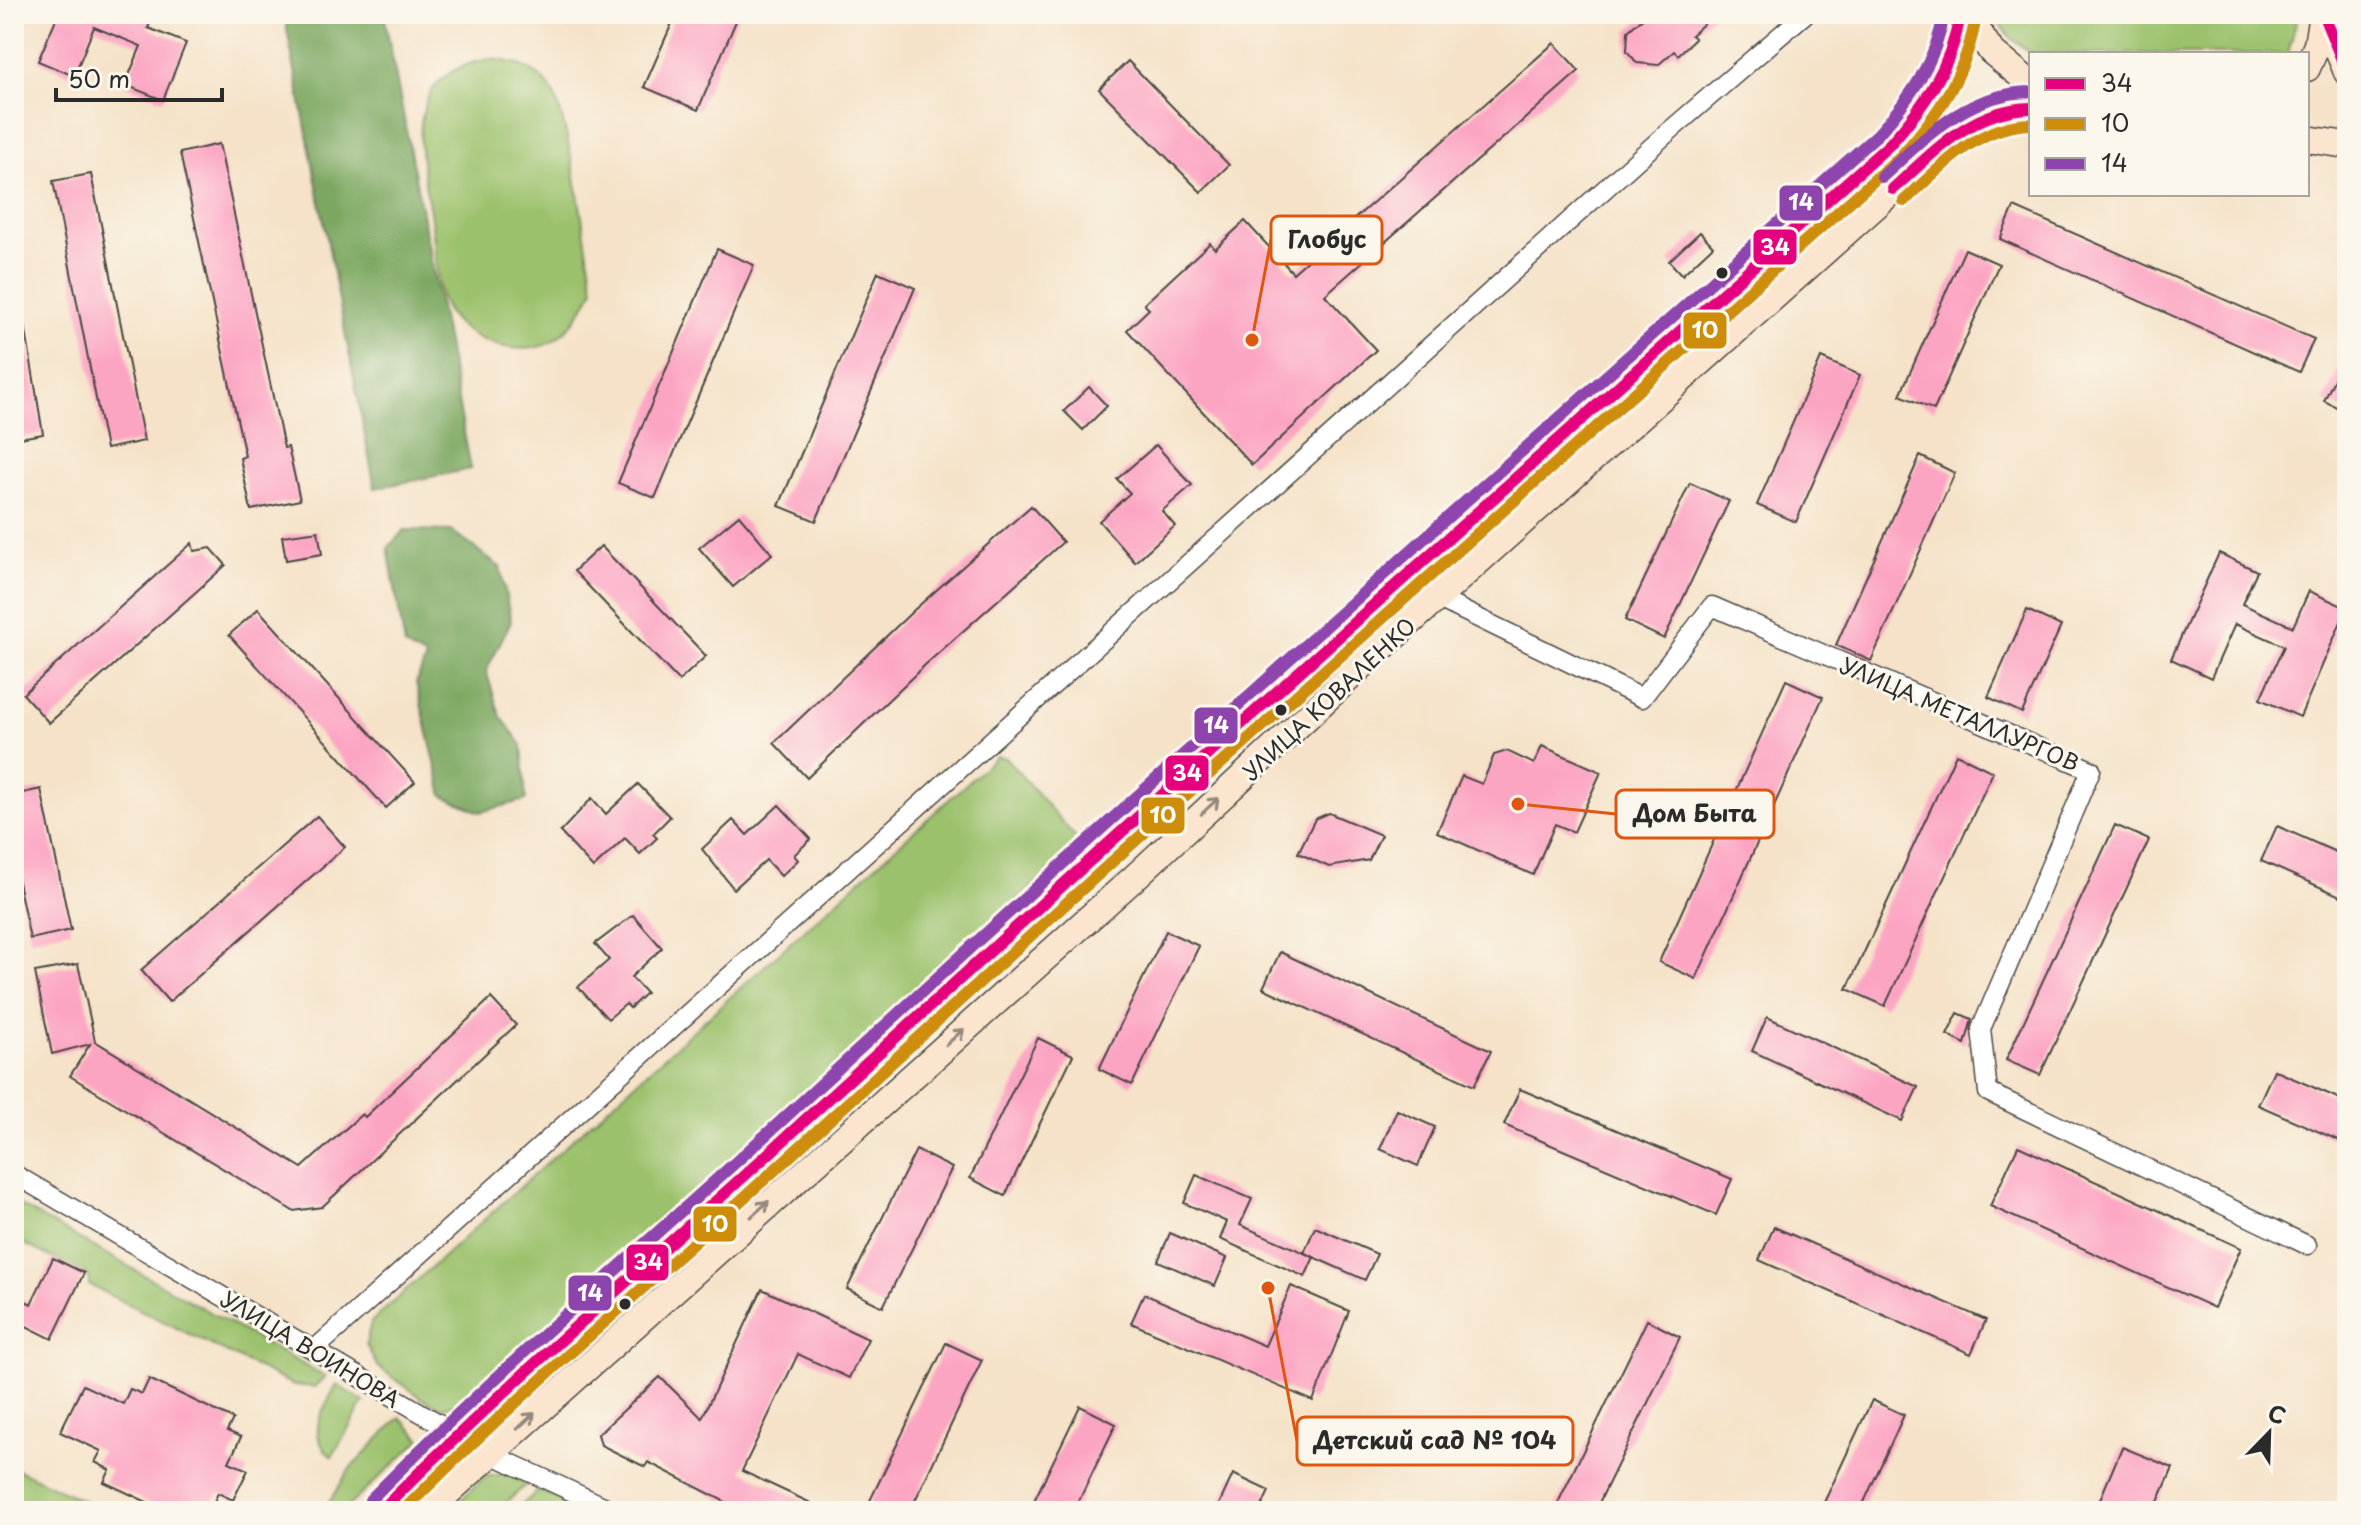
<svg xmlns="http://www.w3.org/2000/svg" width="2361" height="1525" viewBox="0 0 2361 1525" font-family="'Playpen Sans',sans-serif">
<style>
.green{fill:#9bc16c;stroke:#63764c;stroke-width:2}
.forest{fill:#7ca760;stroke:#546946;stroke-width:2}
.building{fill:#fca5c3}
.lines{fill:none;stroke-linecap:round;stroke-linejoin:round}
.minor-casing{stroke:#494643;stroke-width:21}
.secondary-casing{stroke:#494643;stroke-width:29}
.minor{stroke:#fff;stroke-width:18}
.secondary{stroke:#fce5cf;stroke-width:26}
.bus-1-casing{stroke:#fbf7ec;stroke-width:18}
.bus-2-casing{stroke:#fbf7ec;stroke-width:18}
.bus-3-casing{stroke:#fbf7ec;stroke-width:18}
.bus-1{stroke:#e5007d;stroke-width:12}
.bus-2{stroke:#ce8d09;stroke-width:12}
.bus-3{stroke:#8e44ad;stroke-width:12}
.oneway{stroke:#94887d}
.bus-dot{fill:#2b2b2b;stroke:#fbf7ec;stroke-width:3}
.labels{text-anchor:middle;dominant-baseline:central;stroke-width:6;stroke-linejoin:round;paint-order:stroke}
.street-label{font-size:22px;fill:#2b2b2b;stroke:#fbf7ec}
.leader{fill:none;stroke:#df570e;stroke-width:3}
.callout-dot{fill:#df570e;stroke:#fbf7ec;stroke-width:3}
.callout{fill:#fbf7ec;stroke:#df570e;stroke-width:3}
.callout-label{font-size:24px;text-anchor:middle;font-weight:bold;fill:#2b2b2b}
.line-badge{stroke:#fbf7ec;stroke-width:3}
.badge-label{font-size:22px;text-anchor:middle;font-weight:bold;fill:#fff}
</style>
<rect width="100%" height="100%" fill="#fbf7ec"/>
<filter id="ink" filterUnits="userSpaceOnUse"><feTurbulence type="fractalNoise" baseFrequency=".0125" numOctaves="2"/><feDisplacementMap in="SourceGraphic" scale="16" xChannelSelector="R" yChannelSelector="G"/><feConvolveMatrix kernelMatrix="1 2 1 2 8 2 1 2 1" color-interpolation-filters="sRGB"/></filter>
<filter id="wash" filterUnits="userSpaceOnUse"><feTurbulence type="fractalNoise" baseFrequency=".006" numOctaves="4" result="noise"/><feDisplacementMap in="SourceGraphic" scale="32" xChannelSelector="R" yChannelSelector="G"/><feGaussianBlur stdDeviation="1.8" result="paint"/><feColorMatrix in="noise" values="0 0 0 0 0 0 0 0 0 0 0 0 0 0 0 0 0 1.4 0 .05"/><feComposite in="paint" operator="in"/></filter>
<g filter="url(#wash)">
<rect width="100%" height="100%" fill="#f5e2c8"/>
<g class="green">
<polygon points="1990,14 2298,14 2288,54 2032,54 2010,37"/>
<path d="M 490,59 C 513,61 534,67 549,86 C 569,111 586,250 594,289 C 583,309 572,328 553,341 C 520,361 458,340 443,303 C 435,281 436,249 432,225 C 422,156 394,74 490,59 Z"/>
<polygon points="997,756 1006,758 1077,839 1076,847 462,1404 441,1407 423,1399 377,1366 366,1344 371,1322"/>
<polygon points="14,1202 325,1377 314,1387 293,1385 89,1285 89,1276 14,1239"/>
<path d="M 337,1385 L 364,1402 L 332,1457 C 305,1434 322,1411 337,1385 Z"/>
<polygon points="400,1417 421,1439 343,1511 324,1511 349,1470"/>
<polygon points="14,1468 103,1510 103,1511 14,1509"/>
<polygon points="507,1474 527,1484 497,1511 450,1511 485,1476"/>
<polygon points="539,1490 582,1511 515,1511"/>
</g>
<g class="forest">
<polygon points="284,14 384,14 471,469 375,488"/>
<polygon points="404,530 452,531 500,567 511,621 486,671 500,715 522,745 526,800 480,812 443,796 416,683 426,658 405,646 388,548"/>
</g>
<g id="blocks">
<g class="building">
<polygon points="58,14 154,14 148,28 186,43 163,100 125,85 141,46 94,27 74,76 38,61"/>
<polygon points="676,14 739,14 698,110 644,87"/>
<polygon points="1647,14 1715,14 1691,35 1695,39 1678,55 1674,51 1658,65 1637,63 1627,51 1628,31"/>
<polygon points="1554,43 1579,71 1325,295 1376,350 1252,465 1127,330 1149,309 1144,304 1210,243 1215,249 1245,221 1293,273"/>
<polygon points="1128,61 1229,165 1201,192 1099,89"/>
<polygon points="219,144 284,448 288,447 300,500 251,510 240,458 245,456 180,153"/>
<polygon points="91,174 144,441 106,449 53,181"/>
<polygon points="2014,207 2314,339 2299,372 2000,239"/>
<polygon points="1700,232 1713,246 1682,275 1669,261"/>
<polygon points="717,249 754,265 655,498 618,483"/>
<polygon points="1965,249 1999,264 1934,410 1900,395"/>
<polygon points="878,272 915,288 816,521 779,506"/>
<polygon points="14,319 24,319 43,434 14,439"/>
<polygon points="2347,351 2347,412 2324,401"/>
<polygon points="1821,358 1860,375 1796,522 1757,505"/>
<polygon points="1089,387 1107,406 1083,430 1064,411"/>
<polygon points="1156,445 1192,485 1162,511 1175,526 1135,562 1099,521 1130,493 1117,479"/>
<polygon points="1920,456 1955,473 1871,661 1836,645"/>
<polygon points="1690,483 1729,501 1664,639 1625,620"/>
<polygon points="1031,506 1063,542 925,665 807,778 774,743 914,610"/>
<polygon points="739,515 772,554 733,587 699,548"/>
<polygon points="318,531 322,554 286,560 282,536"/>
<polygon points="192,543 194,551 211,548 226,565 49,723 23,694"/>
<polygon points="601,546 706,656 679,681 574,571"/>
<polygon points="2219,553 2257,571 2242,604 2293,627 2309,591 2347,608 2300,717 2260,699 2284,646 2235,624 2211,678 2171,659"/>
<polygon points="258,609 415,782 386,808 229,635"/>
<polygon points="2027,610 2061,626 2022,713 1988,697"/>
<polygon points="1786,680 1823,697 1696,979 1659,962"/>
<polygon points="1542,746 1601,772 1574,832 1555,824 1533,875 1437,832 1462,776 1482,784 1494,755 1507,751 1534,764"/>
<polygon points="1956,754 1993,772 1885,1006 1847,989"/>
<polygon points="638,784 670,817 653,834 657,838 640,854 625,838 593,868 560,832 592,798 606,814"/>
<polygon points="41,789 71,930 30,939 14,863 14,795"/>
<polygon points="779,805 811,839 794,855 798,860 781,876 766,860 734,889 702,849 733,820 747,835"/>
<polygon points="1329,813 1381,835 1369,860 1329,867 1298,853 1315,819"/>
<polygon points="317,816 345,847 169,1002 141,970"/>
<polygon points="2115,825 2149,840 2040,1075 2006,1060"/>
<polygon points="2277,826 2347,857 2347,899 2261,861"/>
<polygon points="633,915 662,948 631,977 646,993 630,1008 626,1004 608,1019 578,987 609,960 595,944"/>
<polygon points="1166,931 1199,946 1132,1085 1099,1069"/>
<polygon points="1280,952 1491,1051 1474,1086 1263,988"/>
<polygon points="78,964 95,1041 302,1168 362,1114 365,1117 491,998 516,1025 322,1207 293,1211 70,1076 90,1044 52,1054 35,972"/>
<polygon points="1958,1013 1972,1019 1965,1044 1947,1035"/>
<polygon points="1767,1017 1918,1087 1902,1121 1752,1051"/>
<polygon points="1038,1038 1073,1055 1005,1196 970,1178"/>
<polygon points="2274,1070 2347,1102 2347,1144 2258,1105"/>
<polygon points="1520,1089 1732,1179 1716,1215 1504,1125"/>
<polygon points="1397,1110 1435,1127 1418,1166 1380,1149"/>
<polygon points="2018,1146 2241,1248 2214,1308 1990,1206"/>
<polygon points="916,1150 952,1168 883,1307 847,1289"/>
<polygon points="1196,1175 1252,1199 1240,1225 1314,1257 1305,1277 1220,1239 1227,1222 1184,1203"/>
<polygon points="1315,1227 1377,1254 1365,1280 1304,1253"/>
<polygon points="1774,1227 1986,1320 1971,1354 1759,1260"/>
<polygon points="1170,1233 1227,1258 1215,1286 1158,1261"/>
<polygon points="53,1258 84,1273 52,1339 14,1320 14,1295 31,1304"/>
<polygon points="1291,1286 1349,1311 1313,1401 1131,1323 1144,1294 1265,1346"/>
<polygon points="762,1289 868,1339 849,1378 798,1354 742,1471 828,1511 743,1511 648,1462 645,1467 601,1445 598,1434 660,1377 702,1418"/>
<polygon points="1647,1320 1680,1337 1595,1511 1554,1511"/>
<polygon points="946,1343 982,1360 910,1511 865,1511"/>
<polygon points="149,1379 233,1419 227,1431 241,1437 229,1462 248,1470 233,1500 218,1493 211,1508 198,1502 193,1511 166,1511 104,1482 110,1470 95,1462 101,1451 60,1432 83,1385 123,1404 130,1389 142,1394"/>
<polygon points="1872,1400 1904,1415 1860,1511 1820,1511"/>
<polygon points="1080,1406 1116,1424 1074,1511 1029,1511"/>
<polygon points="2122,1447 2173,1468 2154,1511 2095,1511"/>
<polygon points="1233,1474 1269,1491 1260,1511 1216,1511"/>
</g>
</g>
</g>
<g filter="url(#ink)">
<use href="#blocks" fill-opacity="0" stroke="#494643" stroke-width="2"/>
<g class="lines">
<g class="minor-casing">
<g id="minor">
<polyline points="1437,598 1642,698 1712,606 2091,770 1981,1029 1988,1092 2307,1245"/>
<polyline points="14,1174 457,1434"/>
<polyline points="315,1349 1666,134 1805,14"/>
<polyline points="491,1454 614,1511"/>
</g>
</g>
<g class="secondary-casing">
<g id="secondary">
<polyline points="1967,14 1991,51 2031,84"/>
<polyline points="2323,14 2347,72"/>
<polyline points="2307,68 2317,45 2322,14"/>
<polyline points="2307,139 2347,145"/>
<path d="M 381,1511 L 457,1434 L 705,1213 L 1098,851 L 1889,145 C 1924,107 1955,68 1960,14"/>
<polyline points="427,1511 1134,878 1368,660 1932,155 1992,112 2031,108"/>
</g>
</g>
<use href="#minor" class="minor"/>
<use href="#secondary" class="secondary"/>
<g class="bus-1-casing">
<g id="bus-1">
<polyline points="2323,14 2347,72"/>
<path d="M 1893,189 C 1934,152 1972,109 2031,108"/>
<path d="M 381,1511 C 515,1375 662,1253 802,1123 C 1161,793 1525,470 1889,145 C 1924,106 1952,67 1960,14"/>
</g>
</g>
<g class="bus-2-casing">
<g id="bus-2">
<path d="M 1904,201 C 1941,167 1977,125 2031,124"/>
<path d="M 403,1511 C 534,1379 678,1260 814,1134 C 1172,804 1536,481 1900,157 C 1938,116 1967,73 1976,16"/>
</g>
</g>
<g class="bus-3-casing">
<g id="bus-3">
<path d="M 1882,177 C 1926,137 1967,93 2031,92"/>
<path d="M 370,1500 C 504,1364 651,1241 791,1112 C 1149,782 1514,458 1878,134 C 1910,98 1936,62 1944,14"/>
</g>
</g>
<use href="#bus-1" class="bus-1"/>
<use href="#bus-2" class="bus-2"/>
<use href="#bus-3" class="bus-3"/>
</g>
<defs><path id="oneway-shaft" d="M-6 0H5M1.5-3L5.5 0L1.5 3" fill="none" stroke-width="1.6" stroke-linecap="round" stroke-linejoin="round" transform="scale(2)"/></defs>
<g class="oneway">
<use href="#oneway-shaft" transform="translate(1210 806) rotate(-43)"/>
<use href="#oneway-shaft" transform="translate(955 1037) rotate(-42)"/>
<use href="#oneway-shaft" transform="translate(760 1209) rotate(-42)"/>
<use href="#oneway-shaft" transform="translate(526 1421) rotate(-43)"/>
</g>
</g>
<g class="bus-dot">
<circle cx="1722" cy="273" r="7"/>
<circle cx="1281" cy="710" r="7"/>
<circle cx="625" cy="1304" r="7"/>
</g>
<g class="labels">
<g class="street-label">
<text transform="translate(1328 698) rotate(-43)">УЛИЦА КОВАЛЕНКО</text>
<text transform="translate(1960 713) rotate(23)">УЛИЦА МЕТАЛЛУРГОВ</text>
<text transform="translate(311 1348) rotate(31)">УЛИЦА ВОИНОВА</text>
</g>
</g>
<path class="leader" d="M1252 340L1271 240M1518 804L1616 814M1268 1288L1297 1441"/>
<g class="callout-dot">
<circle cx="1252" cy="340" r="8"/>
<circle cx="1518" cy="804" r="8"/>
<circle cx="1268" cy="1288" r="8"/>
</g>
<g class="callout">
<rect x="1271" y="216" width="111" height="48" rx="8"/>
<rect x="1616" y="790" width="158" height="48" rx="8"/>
<rect x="1297" y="1417" width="276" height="48" rx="8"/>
</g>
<g class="callout-label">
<text x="1327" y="248">Глобус</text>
<text x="1695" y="822">Дом Быта</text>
<text x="1435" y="1449">Детский сад № 104</text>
</g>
<g class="line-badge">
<rect x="1778" y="184" width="46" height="38" rx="8" fill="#8e44ad"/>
<rect x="1752" y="228" width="46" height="38" rx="8" fill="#e5007d"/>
<rect x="1682" y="311" width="46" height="39" rx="8" fill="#ce8d09"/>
<rect x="1193" y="706" width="46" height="39" rx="8" fill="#8e44ad"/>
<rect x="1164" y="754" width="46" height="38" rx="8" fill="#e5007d"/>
<rect x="1140" y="796" width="46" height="39" rx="8" fill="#ce8d09"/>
<rect x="692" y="1205" width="46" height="38" rx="8" fill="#ce8d09"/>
<rect x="625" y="1243" width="45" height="39" rx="8" fill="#e5007d"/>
<rect x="567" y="1274" width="46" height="38" rx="8" fill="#8e44ad"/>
</g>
<g class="badge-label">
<text x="1801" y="210">14</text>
<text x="1775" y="255">34</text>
<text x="1705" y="338">10</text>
<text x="1216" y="733">14</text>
<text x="1187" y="781">34</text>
<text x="1163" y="823">10</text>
<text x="715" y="1232">10</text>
<text x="648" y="1270">34</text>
<text x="590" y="1301">14</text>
</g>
<rect width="2361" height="1525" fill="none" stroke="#fbf7ec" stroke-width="48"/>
<rect x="2029" y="52" width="280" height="144" fill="#fbf7ec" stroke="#a8a59f" stroke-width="2"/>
<rect x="2045" y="78" width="40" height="12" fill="#e5007d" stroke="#a8a59f" stroke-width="2"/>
<text x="2101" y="92" font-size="24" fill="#2b2b2b">34</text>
<rect x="2045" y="118" width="40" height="12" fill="#ce8d09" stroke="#a8a59f" stroke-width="2"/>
<text x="2101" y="132" font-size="24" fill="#2b2b2b">10</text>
<rect x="2045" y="158" width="40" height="12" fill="#8e44ad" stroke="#a8a59f" stroke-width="2"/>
<text x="2101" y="172" font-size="24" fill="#2b2b2b">14</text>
<g transform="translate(2269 1433) rotate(23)" stroke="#fbf7ec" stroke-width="6" paint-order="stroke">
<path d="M0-6L14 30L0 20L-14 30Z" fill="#2b2b2b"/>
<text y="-12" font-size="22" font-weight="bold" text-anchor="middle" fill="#2b2b2b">С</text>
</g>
<path d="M56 88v12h166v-12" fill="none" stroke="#2b2b2b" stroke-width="4"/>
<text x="68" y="88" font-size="24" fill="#2b2b2b" stroke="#fbf7ec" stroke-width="6" paint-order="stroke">50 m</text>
</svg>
